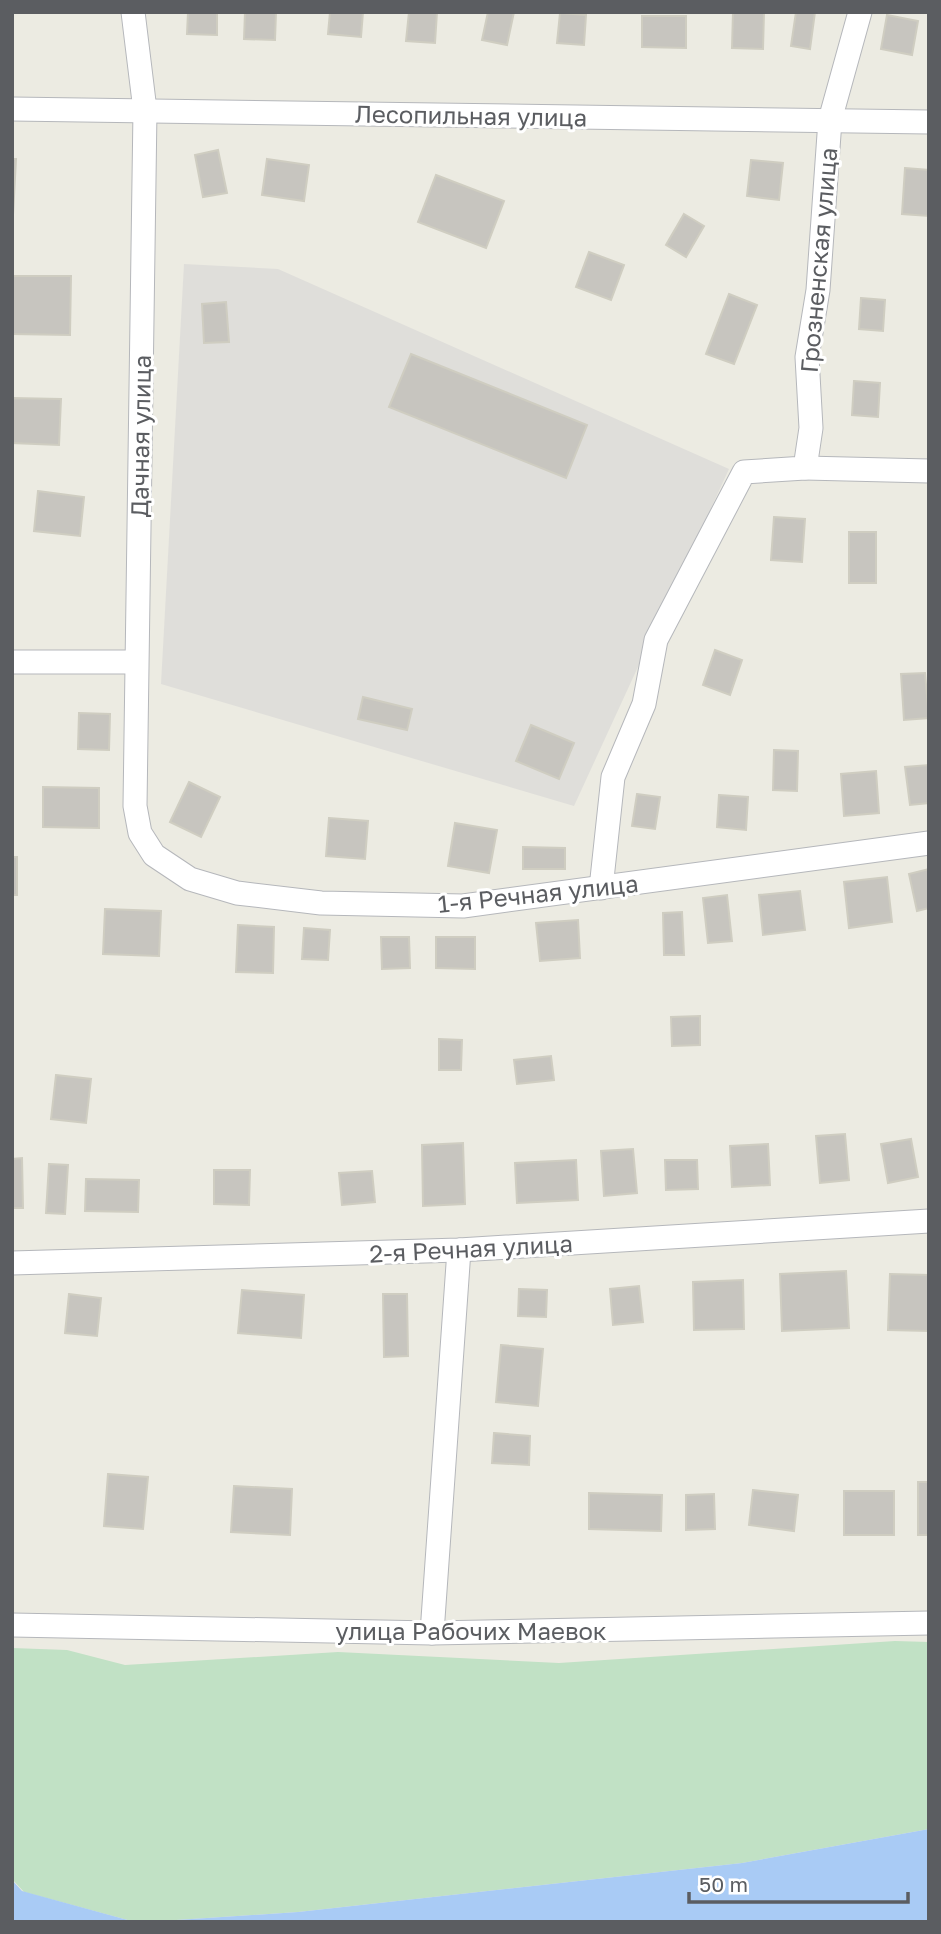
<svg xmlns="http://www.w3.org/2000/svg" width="941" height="1934" viewBox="0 0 941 1934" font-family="'Golos Text',sans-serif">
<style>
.industrial{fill:#dfdeda}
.green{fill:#c1e1c5}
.water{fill:#a9cbf5}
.building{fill:#c7c5bf;stroke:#cfcdc1;stroke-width:2}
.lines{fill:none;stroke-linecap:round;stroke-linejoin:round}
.minor-casing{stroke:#b5b7bb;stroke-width:25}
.minor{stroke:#fff;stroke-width:23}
.labels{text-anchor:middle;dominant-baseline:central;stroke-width:6;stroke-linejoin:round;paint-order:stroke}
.street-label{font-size:24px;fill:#5b5d61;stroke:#fff}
</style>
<rect width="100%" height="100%" fill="#ecebe2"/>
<polygon class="industrial" points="184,264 278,269 729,469 574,806 161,684"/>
<polygon class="green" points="895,1641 929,1642 929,1829 742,1863 298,1912 146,1922 135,1922 24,1892 12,1879 12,1648 67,1650 125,1665 338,1652 559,1663"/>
<g class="water">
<polygon points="929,1829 929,1922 146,1922 298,1912 742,1863"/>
<polygon points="12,1880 22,1891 135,1922 12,1922"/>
</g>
<g class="building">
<polygon points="188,12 217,12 217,35 187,34"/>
<polygon points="245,12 276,12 275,40 244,39"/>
<polygon points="330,12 363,12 361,37 328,34"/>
<polygon points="409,12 437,12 435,43 406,41"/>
<polygon points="488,12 514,12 507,45 482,40"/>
<polygon points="733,12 764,12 763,49 732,48"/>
<polygon points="796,12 815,12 810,49 791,46"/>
<polygon points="560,13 586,15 584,45 557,43"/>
<polygon points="887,15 918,21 912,55 881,49"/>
<polygon points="642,16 686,16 686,48 642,47"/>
<polygon points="218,150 227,193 203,197 195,155"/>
<polygon points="12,159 16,159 13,215 12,214"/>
<polygon points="267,159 309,165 304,201 262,195"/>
<polygon points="751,160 783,163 779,200 747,196"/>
<polygon points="905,168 929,170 929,216 902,214"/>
<polygon points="436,175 504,201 486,248 418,222"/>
<polygon points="684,214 704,226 686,257 666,245"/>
<polygon points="589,252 624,265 611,300 576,287"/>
<polygon points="12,276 71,276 70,335 12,334"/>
<polygon points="729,294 757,305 734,364 706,354"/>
<polygon points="861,298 885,300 883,331 859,329"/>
<polygon points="226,302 229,342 204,343 202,304"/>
<polygon points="411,354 587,425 566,478 389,407"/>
<polygon points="854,381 880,383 878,417 852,415"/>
<polygon points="12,398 61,399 59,445 12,443"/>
<polygon points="38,491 84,497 80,536 34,531"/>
<polygon points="774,517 805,519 802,562 771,560"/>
<rect x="849" y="532" width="27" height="51"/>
<polygon points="715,650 742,660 730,695 703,685"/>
<polygon points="925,673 929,718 904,720 901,674"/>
<polygon points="363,697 412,709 407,730 358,719"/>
<polygon points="79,713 110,714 109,750 78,749"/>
<polygon points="531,725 574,743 559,779 516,761"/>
<polygon points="774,750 798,751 797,791 773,790"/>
<polygon points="929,765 929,803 910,805 905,767"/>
<polygon points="876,771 879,813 844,816 841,774"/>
<polygon points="189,782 220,797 201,837 170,822"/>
<polygon points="43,787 99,788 99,828 43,827"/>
<polygon points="637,794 660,797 655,829 632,826"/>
<polygon points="719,795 748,797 746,830 717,827"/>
<polygon points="329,818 368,821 365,859 326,856"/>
<polygon points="455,823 497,830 489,873 448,866"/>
<polygon points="523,847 565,848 565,869 523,869"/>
<rect x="12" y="857" width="5" height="38"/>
<polygon points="929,869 929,908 917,911 909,874"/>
<polygon points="887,877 892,922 849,928 844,882"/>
<polygon points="800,891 805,930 763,935 759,895"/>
<polygon points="727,895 732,941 708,943 703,898"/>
<polygon points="105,909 161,911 159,956 103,954"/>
<polygon points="682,912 684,955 664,955 663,913"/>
<polygon points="578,920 580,958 540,961 536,923"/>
<polygon points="238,925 274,927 273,973 236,972"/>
<polygon points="304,928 330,930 328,960 302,959"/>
<polygon points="381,937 409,937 410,968 382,969"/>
<polygon points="436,937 475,937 475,969 436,968"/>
<polygon points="700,1016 700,1045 672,1046 671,1017"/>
<polygon points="439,1039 462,1040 461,1070 439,1070"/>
<polygon points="551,1056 554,1080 517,1084 514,1060"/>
<polygon points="56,1075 91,1079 86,1123 51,1119"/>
<polygon points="845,1134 849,1180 820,1183 816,1136"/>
<polygon points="911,1139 918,1177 888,1183 881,1144"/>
<polygon points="463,1143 465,1204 423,1206 422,1145"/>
<polygon points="768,1144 770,1185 732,1187 730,1146"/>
<polygon points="633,1149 637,1193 604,1196 601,1151"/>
<polygon points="22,1158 23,1208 12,1208 12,1159"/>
<polygon points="576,1160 578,1200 517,1203 515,1163"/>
<polygon points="665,1160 697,1160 698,1189 666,1190"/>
<polygon points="49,1164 68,1165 65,1214 46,1213"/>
<polygon points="214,1170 250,1170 249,1205 214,1204"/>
<polygon points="372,1171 375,1202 342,1205 339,1173"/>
<polygon points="86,1179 139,1180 138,1212 85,1211"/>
<polygon points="846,1271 849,1328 782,1331 780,1274"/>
<polygon points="890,1274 929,1275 929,1331 888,1330"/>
<polygon points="743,1280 744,1329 694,1330 693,1282"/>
<polygon points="639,1286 643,1322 613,1325 610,1289"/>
<polygon points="519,1289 547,1290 546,1317 518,1316"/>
<polygon points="242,1290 304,1295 301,1338 238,1333"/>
<polygon points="69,1294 101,1298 97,1336 65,1333"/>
<polygon points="383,1294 407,1294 408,1356 384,1357"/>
<polygon points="501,1345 543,1349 538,1406 496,1402"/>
<polygon points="494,1433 530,1436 529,1465 492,1463"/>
<polygon points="108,1474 148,1477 143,1529 104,1526"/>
<rect x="918" y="1482" width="11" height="53"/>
<polygon points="234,1486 292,1489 290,1535 231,1532"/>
<polygon points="753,1490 798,1495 794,1531 749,1525"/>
<rect x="844" y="1491" width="50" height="44"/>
<polygon points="589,1493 662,1495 661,1531 589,1529"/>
<polygon points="714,1494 715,1529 686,1530 686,1495"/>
</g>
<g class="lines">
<g class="minor-casing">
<g id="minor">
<polyline points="133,12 145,110 135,806 140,833 154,855 190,879 237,893 321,903 463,906 929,843"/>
<polyline points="12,109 929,122"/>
<polyline points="805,468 929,471"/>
<polyline points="12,662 136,662"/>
<polyline points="601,888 613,777 644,704 656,640 744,472 805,468 811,428 807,357 818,290 830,120 860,12"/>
<polyline points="12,1263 459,1250 929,1221"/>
<polyline points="12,1625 432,1633 929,1623"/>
<polyline points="432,1633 459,1250"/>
</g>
</g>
<use href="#minor" class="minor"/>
</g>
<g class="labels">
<g class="street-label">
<text transform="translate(471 115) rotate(1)">Лесопильная улица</text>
<text transform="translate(818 260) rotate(-85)">Грозненская улица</text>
<text transform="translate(140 436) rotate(-89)">Дачная улица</text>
<text transform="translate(538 893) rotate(-6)">1-я Речная улица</text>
<text transform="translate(471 1248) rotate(-3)">2-я Речная улица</text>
<text x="471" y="1630">улица Рабочих Маевок</text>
</g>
</g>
<rect width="941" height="1934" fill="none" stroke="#5b5d61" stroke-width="28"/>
<path d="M689 1892v10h219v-10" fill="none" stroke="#5b5d61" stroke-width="3.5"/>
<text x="699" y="1892" font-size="21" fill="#5b5d61" stroke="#ffffff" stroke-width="5" paint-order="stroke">50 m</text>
</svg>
